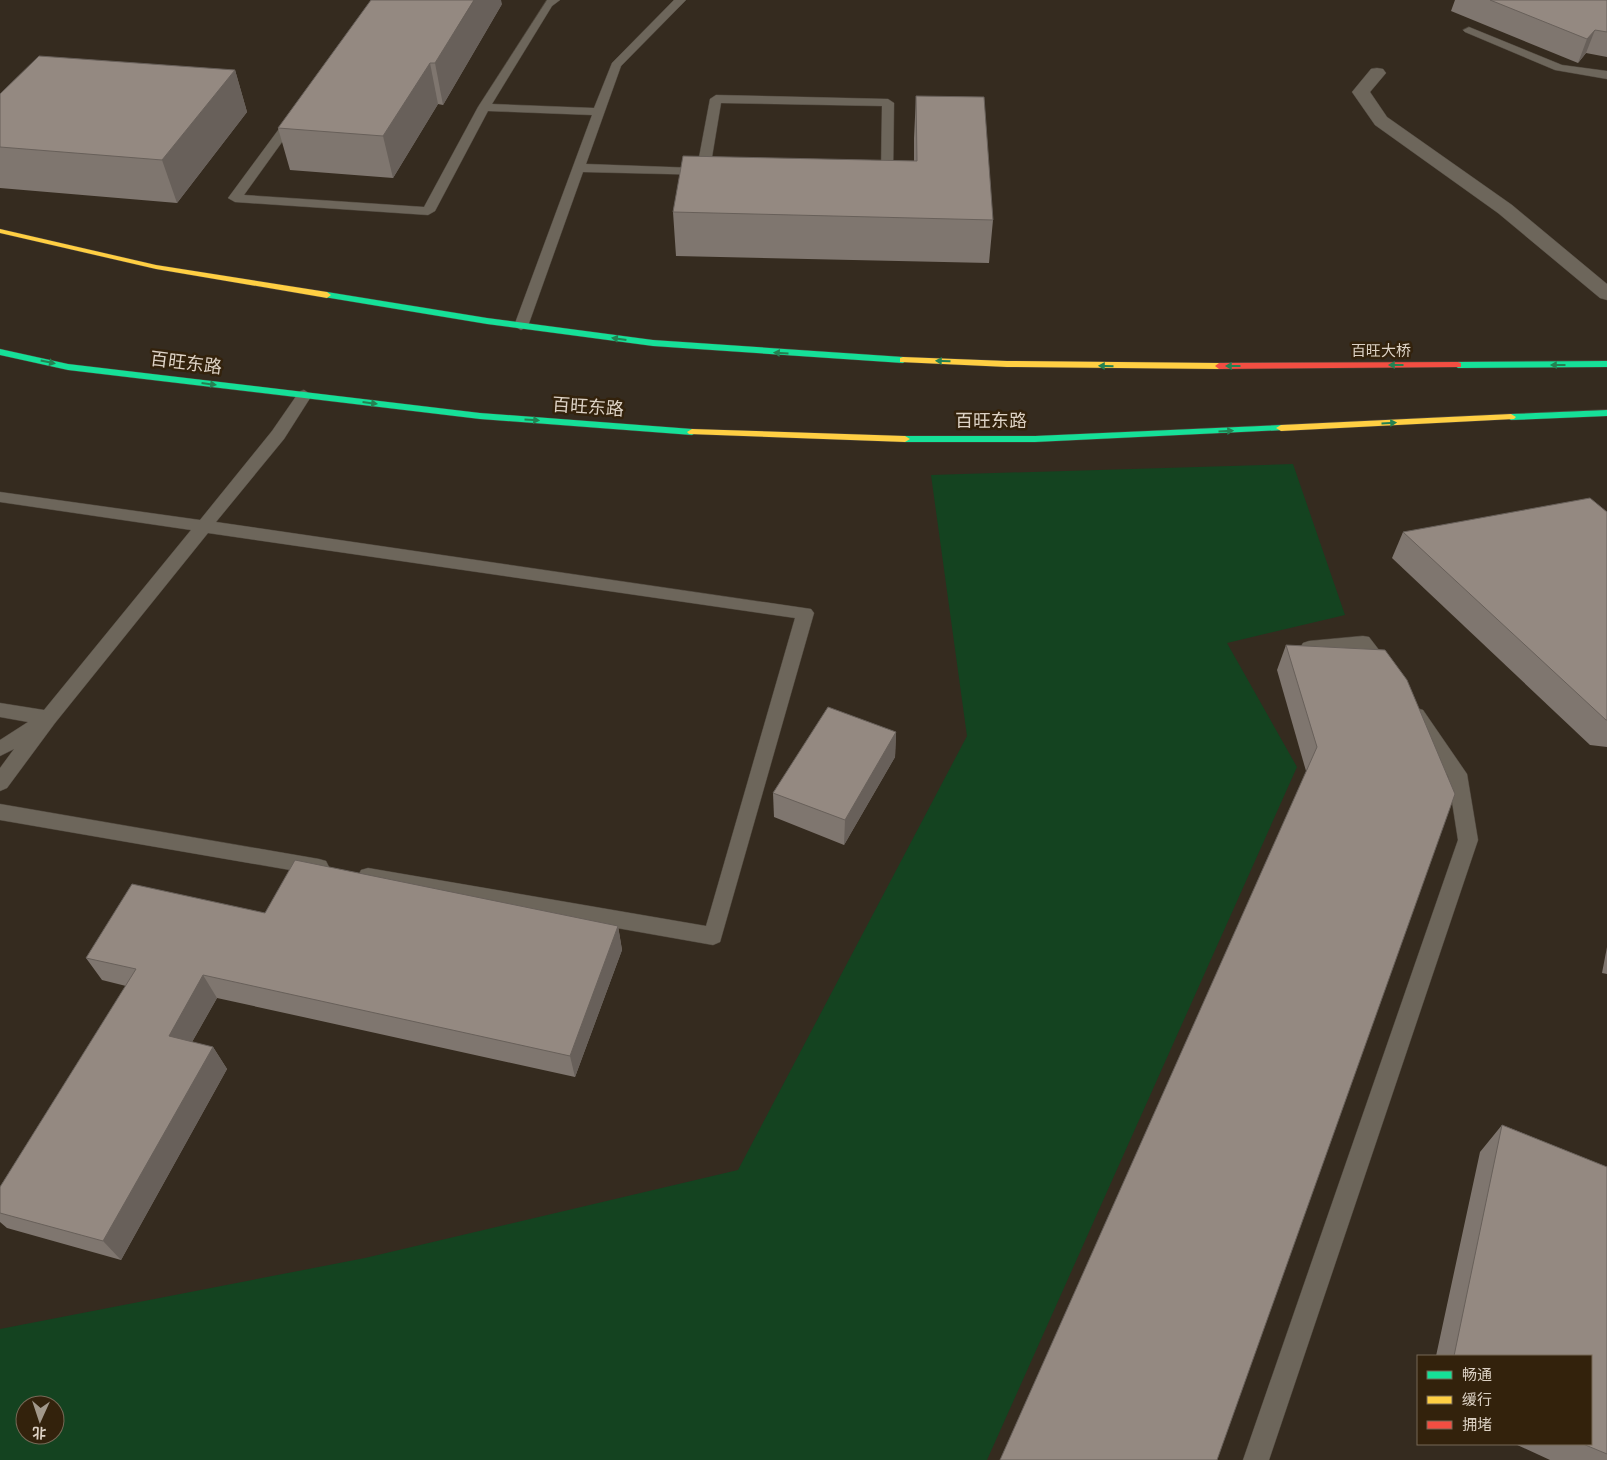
<svg xmlns="http://www.w3.org/2000/svg" width="1607" height="1460" viewBox="0 0 1607 1460" font-family="Montserrat,'Noto Sans SC',sans-serif">
<style>
.green{fill:#144320;fill-rule:evenodd}
.lines{fill:none;stroke-linecap:round;stroke-linejoin:round}
.lane-casing{stroke:#4e463c;stroke-width:1}
.street-casing{stroke:#4e463c;stroke-width:1}
.fast-casing{stroke:#4e463c;stroke-width:1}
.slow-casing{stroke:#4e463c;stroke-width:1}
.jam-casing{stroke:#4e463c;stroke-width:1}
.lane{fill:#6d665b;fill-rule:evenodd}
.street{fill:#6d665b;fill-rule:evenodd}
.fast{fill:#16e098;fill-rule:evenodd}
.slow{fill:#ffcf43;fill-rule:evenodd}
.jam{fill:#f24e42;fill-rule:evenodd}
.wall{fill:#7f766f}
.shaded-wall{fill:#68605a}
.building{fill:#948981;stroke:#68605a}
.oneway{fill:#248152}
.labels{text-anchor:middle;dominant-baseline:central;stroke-width:5;stroke-linejoin:round;paint-order:stroke}
.far-street-label{font-size:15px;fill:#ddd2c5;stroke:#33220c}
.street-label{font-size:18px;fill:#ddd2c5;stroke:#33220c}
</style>
<rect width="100%" height="100%" fill="#352b1f"/>
<path class="green" d="M 1293,464 L 1345,615 L 1227,643 L 1297,767 L 987,1460 L 0,1460 L 0,1329 L 365,1258 L 738,1170 L 967,736 L 931,475 ZM 25,1405 L 55,1405 L 55,1435 L 25,1435 Z"/>
<g class="lines">
<g class="lane-casing">
<g id="lane">
<path d="M 547,0 L 560,0 L 552,6 L 492,104 L 594,108 L 612,63 L 674,0 L 686,0 L 621,66 L 586,164 L 697,168 L 710,99 L 716,95 L 888,99 L 894,103 L 893,176 C 889,182 875,182 871,176 L 872,173 L 881,172 L 882,106 L 721,103 L 709,175 L 583,172 L 528,326 L 521,330 L 514,326 L 592,115 L 488,111 L 435,211 L 428,215 L 235,202 L 228,198 L 290,114 L 294,113 L 300,117 L 244,195 L 424,207 L 478,107 Z"/>
<polygon points="1469,27 1562,65 1607,71 1607,79 1555,70 1465,32 1463,30"/>
<polygon points="304,390 312,395 284,439 216,522 811,609 814,613 720,942 713,945 368,884 361,882 358,876 361,870 368,868 706,926 795,618 208,533 55,723 7,788 0,791 0,768 14,749 0,756 0,740 28,722 0,717 0,703 44,710 191,530 0,502 0,492 200,520 272,431 299,392"/>
<path d="M 1363,636 L 1369,637 L 1389,663 L 1392,668 L 1389,673 C 1374,677 1367,660 1359,649 L 1309,655 L 1303,653 L 1300,648 L 1303,643 L 1309,641 Z"/>
<polygon points="1416,708 1423,710 1467,774 1478,840 1269,1460 1243,1460 1458,840 1448,776 1407,715 1409,710"/>
<polygon points="0,804 319,859 326,861 329,867 326,873 319,875 0,820"/>
</g>
</g>
<g class="street-casing">
<polygon id="street" points="1377,68 1383,69 1386,73 1370,92 1387,117 1512,205 1607,284 1607,300 1600,298 1498,213 1375,125 1352,92 1371,69"/>
</g>
<g class="fast-casing">
<g id="fast">
<polygon points="327,292 487,318 653,340 903,357 907,360 903,363 653,346 487,324 324,297 323,295"/>
<polygon points="0,349 68,364 480,413 692,429 697,432 692,435 480,419 68,370 0,355"/>
<polygon points="1607,361 1607,367 1458,368 1454,365 1458,362"/>
<polygon points="1607,410 1607,416 1511,420 1506,417 1511,414"/>
<polygon points="1281,425 1284,426 1284,430 1035,442 905,442 900,439 905,436 1035,436"/>
</g>
</g>
<g class="slow-casing">
<g id="slow">
<polygon points="0,229 156,265 327,292 331,295 327,298 156,269 0,233"/>
<polygon points="903,357 1007,361 1219,363 1223,366 1219,369 1007,367 900,362 900,358"/>
<polygon points="1511,414 1516,417 1514,419 1281,431 1276,428 1281,425"/>
<polygon points="692,429 905,436 910,439 905,442 689,434 687,432"/>
</g>
</g>
<g class="jam-casing">
<polygon id="jam" points="1458,362 1461,363 1461,367 1219,369 1215,366 1219,363"/>
</g>
<use href="#lane" class="lane"/>
<use href="#street" class="street"/>
<use href="#fast" class="fast"/>
<use href="#slow" class="slow"/>
<use href="#jam" class="jam"/>
</g>
<g class="wall">
<polygon points="1455,0 1607,0 1607,57 1586,53 1578,63 1451,11"/>
<polygon points="502,4 443,105 438,104 393,178 290,170 278,128"/>
<polygon points="235,70 247,112 177,203 0,188 0,94"/>
<polygon points="916,96 993,220 989,263 676,256 673,212 914,161 914,138"/>
<polygon points="1607,512 1607,747 1590,745 1392,558 1403,532"/>
<polygon points="1286,645 1385,650 1306,771 1277,670"/>
<polygon points="896,732 895,757 844,845 774,817 773,793"/>
<polygon points="265,913 618,926 622,950 575,1077 217,998 192,1042 213,1047 227,1069 121,1260 7,1228 0,1222 0,1187 126,986 102,980 86,958"/>
<polygon points="1607,947 1607,974 1602,973"/>
<polygon points="1502,1125 1607,1167 1607,1460 1550,1460 1515,1444 1591,1444 1591,1356 1436,1356 1480,1152"/>
</g>
<g class="shaded-wall">
<polygon points="474,0 501,0 502,4 443,105 435,63"/>
<polygon points="1595,30 1586,53 1578,63 1587,39"/>
<polygon points="430,63 438,104 393,178 383,136"/>
<polygon points="235,70 247,112 177,203 162,160"/>
<polygon points="896,732 895,757 844,845 845,820"/>
<polygon points="618,926 622,950 575,1077 570,1056"/>
<polygon points="203,975 217,998 183,1058 169,1036"/>
<polygon points="213,1047 227,1069 121,1260 103,1241"/>
</g>
<g class="building">
<polygon points="371,0 474,0 435,63 430,63 383,136 278,128"/>
<polygon points="1490,0 1607,0 1607,32 1595,30 1587,39"/>
<polygon points="39,56 235,70 162,160 0,147 0,94"/>
<polygon points="916,96 984,97 993,220 673,212 683,156 917,161"/>
<polygon points="1590,498 1607,512 1607,720 1606,720 1403,532"/>
<polygon points="1286,645 1385,650 1407,680 1455,794 1217,1460 1000,1460 1317,747"/>
<polygon points="828,707 896,732 845,820 773,793"/>
<polygon points="295,860 618,926 570,1056 203,975 169,1036 213,1047 103,1241 0,1213 0,1187 136,969 86,958 132,884 265,913"/>
<polygon points="1502,1125 1607,1167 1607,1454 1583,1444 1591,1444 1591,1356 1454,1356"/>
</g>
<defs><path id="oneway-solid" d="M-6-.8H1V-3.2L6.5 0L1 3.2V.8H-6Z" transform="scale(1.25)"/></defs>
<g class="oneway">
<use href="#oneway-solid" transform="translate(619 339) rotate(-172)"/>
<use href="#oneway-solid" transform="translate(781 353) rotate(-176)"/>
<use href="#oneway-solid" transform="translate(943 361) rotate(-178)"/>
<use href="#oneway-solid" transform="translate(48 362) rotate(12)"/>
<use href="#oneway-solid" transform="translate(1396 365) rotate(180)"/>
<use href="#oneway-solid" transform="translate(1558 365) rotate(180)"/>
<use href="#oneway-solid" transform="translate(1106 366) rotate(-179)"/>
<use href="#oneway-solid" transform="translate(1233 366) rotate(180)"/>
<use href="#oneway-solid" transform="translate(209 384) rotate(7)"/>
<use href="#oneway-solid" transform="translate(370 403) rotate(7)"/>
<use href="#oneway-solid" transform="translate(532 420) rotate(4)"/>
<use href="#oneway-solid" transform="translate(1389 423) rotate(-3)"/>
<use href="#oneway-solid" transform="translate(1226 431) rotate(-3)"/>
</g>
<g class="labels">
<g class="far-street-label">
<text x="1381" y="350">百旺大桥</text>
</g>
<g class="street-label">
<text transform="translate(186 363) rotate(7)">百旺东路</text>
<text transform="translate(588 407) rotate(4)">百旺东路</text>
<text x="991" y="421">百旺东路</text>
</g>
</g>
<rect x="1417" y="1355" width="175" height="90" fill="#33220c" stroke="#776856"/>
<rect x="1427" y="1371" width="25" height="8" fill="#16e098" stroke="#776856"/>
<text x="1462" y="1380" font-size="15" fill="#ddd2c5">畅通</text>
<rect x="1427" y="1396" width="25" height="8" fill="#ffcf43" stroke="#776856"/>
<text x="1462" y="1405" font-size="15" fill="#ddd2c5">缓行</text>
<rect x="1427" y="1421" width="25" height="8" fill="#f24e42" stroke="#776856"/>
<text x="1462" y="1430" font-size="15" fill="#ddd2c5">拥堵</text>
<g transform="translate(40 1420) rotate(183)"><circle r="24" fill="#33220c" stroke="#776856"/>
<path d="M0-4L9 19L0 12L-9 19Z" fill="#a2988b"/>
<text y="-8" font-size="14" font-weight="bold" text-anchor="middle" fill="#ddd2c5">北</text>
</g>
</svg>
